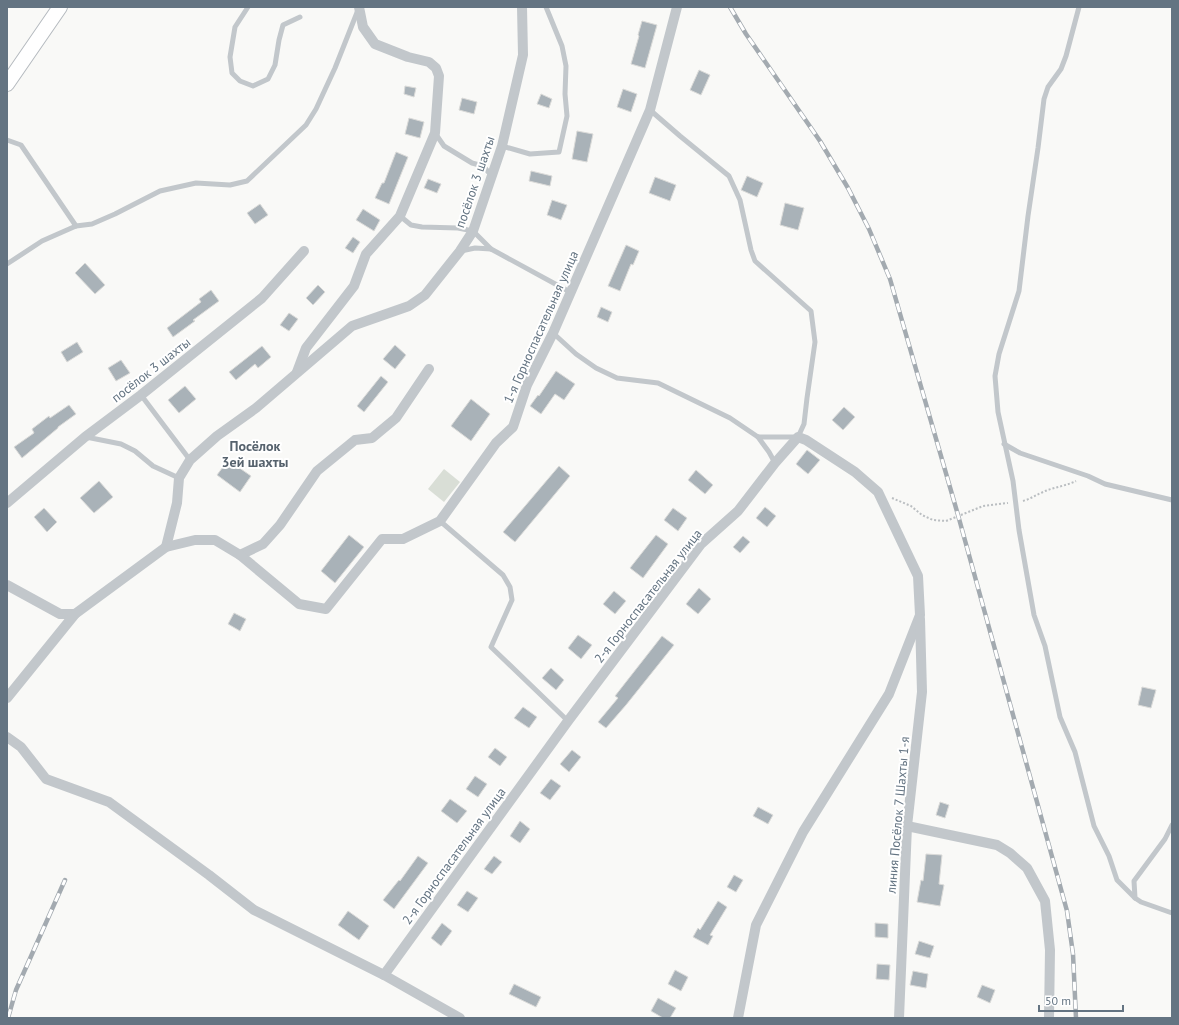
<svg xmlns="http://www.w3.org/2000/svg" width="1179" height="1025" viewBox="0 0 1179 1025" font-family="'PT Sans',sans-serif">
<style>
.green{fill:#d9ded6}
.building{fill:#a9b2b8;stroke:#dbdbd9}
.lines{fill:none;stroke-linecap:round;stroke-linejoin:round}
.secondary-casing{stroke:#b5babf;stroke-width:16}
.path{stroke:#babec1;stroke-width:2;stroke-dasharray:2 2;stroke-linecap:butt}
.service{stroke:#c2c7cb;stroke-width:5}
.minor{stroke:#c2c7cb;stroke-width:10}
.secondary{stroke:#fff;stroke-width:14}
.rail-casing{stroke:#a3aab0;stroke-width:4.5}
.rail{stroke:#fff;stroke-width:3;stroke-dasharray:9;stroke-linecap:butt}
.labels{text-anchor:middle;dominant-baseline:central;stroke-width:4;stroke-linejoin:round;paint-order:stroke}
.street-label{font-size:13px;fill:#647482;stroke:#fff}
.neighbourhood-label{font-size:14px;font-weight:bold;fill:#56626d;stroke:#fff}
</style>
<rect width="100%" height="100%" fill="#f9f9f7"/>
<polygon class="green" points="444,469 460,482 444,502 428,489"/>
<g class="building">
<polygon points="642,21 657,25 645,68 631,64 639,36 638,35"/>
<polygon points="699,70 710,75 701,95 690,90"/>
<polygon points="405,86 416,88 414,97 404,94"/>
<polygon points="623,89 637,94 631,112 617,107"/>
<polygon points="541,94 552,99 549,108 537,104"/>
<polygon points="462,98 477,102 474,114 459,110"/>
<polygon points="409,118 424,122 420,138 405,134"/>
<polygon points="577,131 593,134 587,162 572,159"/>
<polygon points="396,152 408,157 389,204 375,198 382,183 384,183"/>
<polygon points="531,171 552,176 550,186 529,181"/>
<polygon points="747,176 763,183 757,197 741,190"/>
<polygon points="655,177 676,185 670,201 649,193"/>
<polygon points="428,179 441,184 437,193 424,188"/>
<polygon points="552,200 567,205 561,220 547,215"/>
<polygon points="785,203 804,208 798,230 780,225"/>
<polygon points="260,204 268,215 255,224 247,213"/>
<polygon points="363,209 380,220 374,231 356,220"/>
<polygon points="353,237 360,242 353,253 345,248"/>
<polygon points="626,245 639,251 633,265 631,264 620,291 608,286"/>
<polygon points="85,263 105,285 95,294 75,273"/>
<polygon points="318,285 325,292 313,305 306,298"/>
<polygon points="211,290 219,301 193,320 195,321 173,337 167,328 201,302 199,299"/>
<polygon points="601,307 612,312 608,322 597,317"/>
<polygon points="289,313 298,319 289,331 280,325"/>
<polygon points="77,342 83,352 67,362 61,352"/>
<polygon points="395,345 406,355 395,369 383,359"/>
<polygon points="262,346 271,357 258,368 255,364 236,380 229,372"/>
<polygon points="121,360 130,373 116,381 108,368"/>
<polygon points="556,371 575,384 564,400 555,394 541,414 530,406 538,395 539,396"/>
<polygon points="381,376 388,382 364,412 357,406"/>
<polygon points="185,386 196,399 179,413 168,400"/>
<polygon points="471,399 490,414 471,441 451,426"/>
<polygon points="69,405 76,414 58,427 58,428 22,458 14,447 34,433 32,429 49,416 50,418"/>
<polygon points="844,407 855,417 843,430 832,420"/>
<polygon points="807,450 820,460 808,474 796,464"/>
<polygon points="228,460 251,476 240,492 217,475"/>
<polygon points="559,466 570,476 515,542 503,532"/>
<polygon points="696,470 713,485 705,494 688,480"/>
<polygon points="99,481 113,497 94,513 80,498"/>
<polygon points="765,507 776,516 767,527 756,518"/>
<polygon points="44,508 57,522 47,532 34,517"/>
<polygon points="673,508 687,518 678,531 664,520"/>
<polygon points="349,535 364,547 335,583 321,571"/>
<polygon points="656,535 668,544 643,578 630,568"/>
<polygon points="743,536 750,542 740,553 733,547"/>
<polygon points="699,588 711,599 698,614 686,604"/>
<polygon points="614,591 626,601 615,614 603,604"/>
<polygon points="234,613 246,619 240,631 228,624"/>
<polygon points="578,635 592,645 581,659 568,648"/>
<polygon points="662,636 674,645 626,705 606,728 598,722 618,698 615,696"/>
<polygon points="551,668 564,680 556,690 542,678"/>
<polygon points="1142,687 1156,690 1151,708 1138,705"/>
<polygon points="523,707 537,717 529,728 514,718"/>
<polygon points="495,748 507,757 500,766 488,757"/>
<polygon points="572,750 581,757 569,772 560,764"/>
<polygon points="475,776 487,784 478,797 466,789"/>
<polygon points="551,779 561,786 550,800 540,793"/>
<polygon points="450,799 467,811 457,823 441,811"/>
<polygon points="940,802 949,805 945,818 936,815"/>
<polygon points="758,807 773,815 768,824 753,816"/>
<polygon points="520,821 530,829 520,843 510,836"/>
<polygon points="926,854 942,855 939,884 944,885 940,906 917,902 921,880 923,881"/>
<polygon points="418,856 428,863 394,909 383,900 399,880 400,881"/>
<polygon points="494,856 502,862 492,874 484,869"/>
<polygon points="734,875 743,880 736,892 727,887"/>
<polygon points="467,891 478,898 468,912 457,905"/>
<polygon points="718,901 727,907 710,935 713,936 708,945 693,937 698,928 700,930"/>
<polygon points="348,911 369,926 359,940 338,925"/>
<polygon points="442,923 452,931 441,946 431,938"/>
<polygon points="875,923 888,924 888,938 875,937"/>
<polygon points="919,941 934,946 930,958 915,954"/>
<polygon points="877,964 890,965 889,980 876,979"/>
<polygon points="675,970 688,977 681,991 668,984"/>
<polygon points="913,971 928,974 926,988 910,985"/>
<polygon points="514,984 541,997 536,1007 509,994"/>
<polygon points="982,985 995,990 990,1003 977,997"/>
<polygon points="658,998 676,1008 670,1018 663,1018 651,1011"/>
</g>
<g class="lines">
<g class="secondary-casing">
<polyline id="secondary" points="7,84 60,7"/>
</g>
<g class="path">
<polyline points="892,498 911,506 922,515 933,520 946,521 983,506 1008,503"/>
<path d="M 1023,501 C 1030,499 1036,495 1043,492 C 1054,487 1066,486 1076,481"/>
</g>
<g class="service">
<polyline points="248,7 235,27 230,57 232,73 240,81 253,86 268,79 275,65 279,40 283,25 300,17"/>
<polyline points="1079,7 1066,56 1061,69 1048,87 1044,99 1038,148 1028,216 1019,291 999,354 995,376 998,412 1013,481 1019,530 1034,615 1045,646 1060,717 1075,752 1094,826 1109,856 1117,880 1135,898"/>
<polyline points="435,133 444,146 472,163 483,166 492,176"/>
<polyline points="7,140 21,145 76,226"/>
<polyline points="502,146 530,154 559,152 567,116 565,94 566,66 562,46 546,7"/>
<polyline points="400,216 411,225 422,227 458,228 473,231 491,249"/>
<polyline points="461,251 475,248 491,249 570,292"/>
<polyline points="7,264 42,241 76,226 92,224 115,214 160,191 196,183 230,185 247,181 306,125 316,109 335,68 358,10"/>
<polyline points="553,333 576,354 596,368 617,378 658,383 730,418 758,437 798,437 804,424 807,398 815,342 811,311 755,261 751,250 740,200 729,176 680,136 650,110"/>
<polyline points="141,395 190,460"/>
<polyline points="86,437 121,444 135,451 153,466 179,478"/>
<polyline points="758,437 769,452 775,463"/>
<polyline points="1004,444 1020,453 1088,476 1105,484 1172,500"/>
<polyline points="440,521 503,575 510,587 512,600 491,647 568,721"/>
<polyline points="1172,825 1165,839 1134,881 1135,898 1141,902 1172,913"/>
</g>
<g class="minor">
<polyline points="297,372 306,348 354,286 366,254 400,216 435,133 439,76 436,68 429,62 408,57 375,44 363,27 359,7"/>
<polyline points="7,503 85,437 141,395 262,298 304,251"/>
<polyline points="166,547 177,503 179,478 190,460 217,436 256,408 352,326 409,306 425,295 460,251 473,231 502,146 523,55 522,7"/>
<polyline points="240,555 263,544 280,525 317,471 355,440 372,438 396,418 429,369"/>
<polyline points="7,585 60,614 75,614"/>
<polyline points="7,698 75,614 166,547 195,540 215,540 240,555 299,604 326,609 382,539 403,539 440,521 496,443 513,427 527,385 553,333 650,110 677,7"/>
<polyline points="7,737 21,747 46,779 109,802 209,875 254,910 384,975 460,1018"/>
<polyline points="907,826 997,845 1010,853 1027,868 1045,901 1050,950 1049,1018"/>
<polyline points="384,975 568,721 701,544 738,511 775,463 798,437 806,440 855,472 878,492 918,576 920,615 889,694 803,832 756,925 738,1018"/>
<polyline points="899,1018 907,826 922,692 920,619"/>
</g>
<use href="#secondary" class="secondary"/>
<g class="rail-casing">
<g id="rail">
<polyline points="730,7 746,34 820,141 848,188 869,229 890,279 958,515 1067,911 1073,954 1076,1018"/>
<polyline points="8,1018 16,990 65,880"/>
</g>
</g>
<use href="#rail" class="rail"/>
</g>
<g class="labels">
<g class="street-label">
<text transform="translate(475 182) rotate(-71)">посёлок 3 шахты</text>
<text transform="translate(541 327) rotate(-66)">1-я Горноспасательная улица</text>
<text transform="translate(151 370) rotate(-38)">посёлок 3 шахты</text>
<text transform="translate(648 596) rotate(-52)">2-я Горноспасательная улица</text>
<text transform="translate(898 815) rotate(-85)">линия Посёлок 7 Шахты 1-я</text>
<text transform="translate(454 856) rotate(-54)">2-я Горноспасательная улица</text>
</g>
<g class="neighbourhood-label">
<text x="255" y="446">Посёлок<tspan x="255" dy="16">3ей шахты</tspan></text>
</g>
</g>
<rect width="1179" height="1025" fill="none" stroke="#647482" stroke-width="16"/>
<path d="M1039 1005v6h84v-6" fill="none" stroke="#647482" stroke-width="2"/>
<text x="1045" y="1005" font-size="12" fill="#647482" stroke="#ffffff" stroke-width="3" paint-order="stroke">50 m</text>
</svg>
